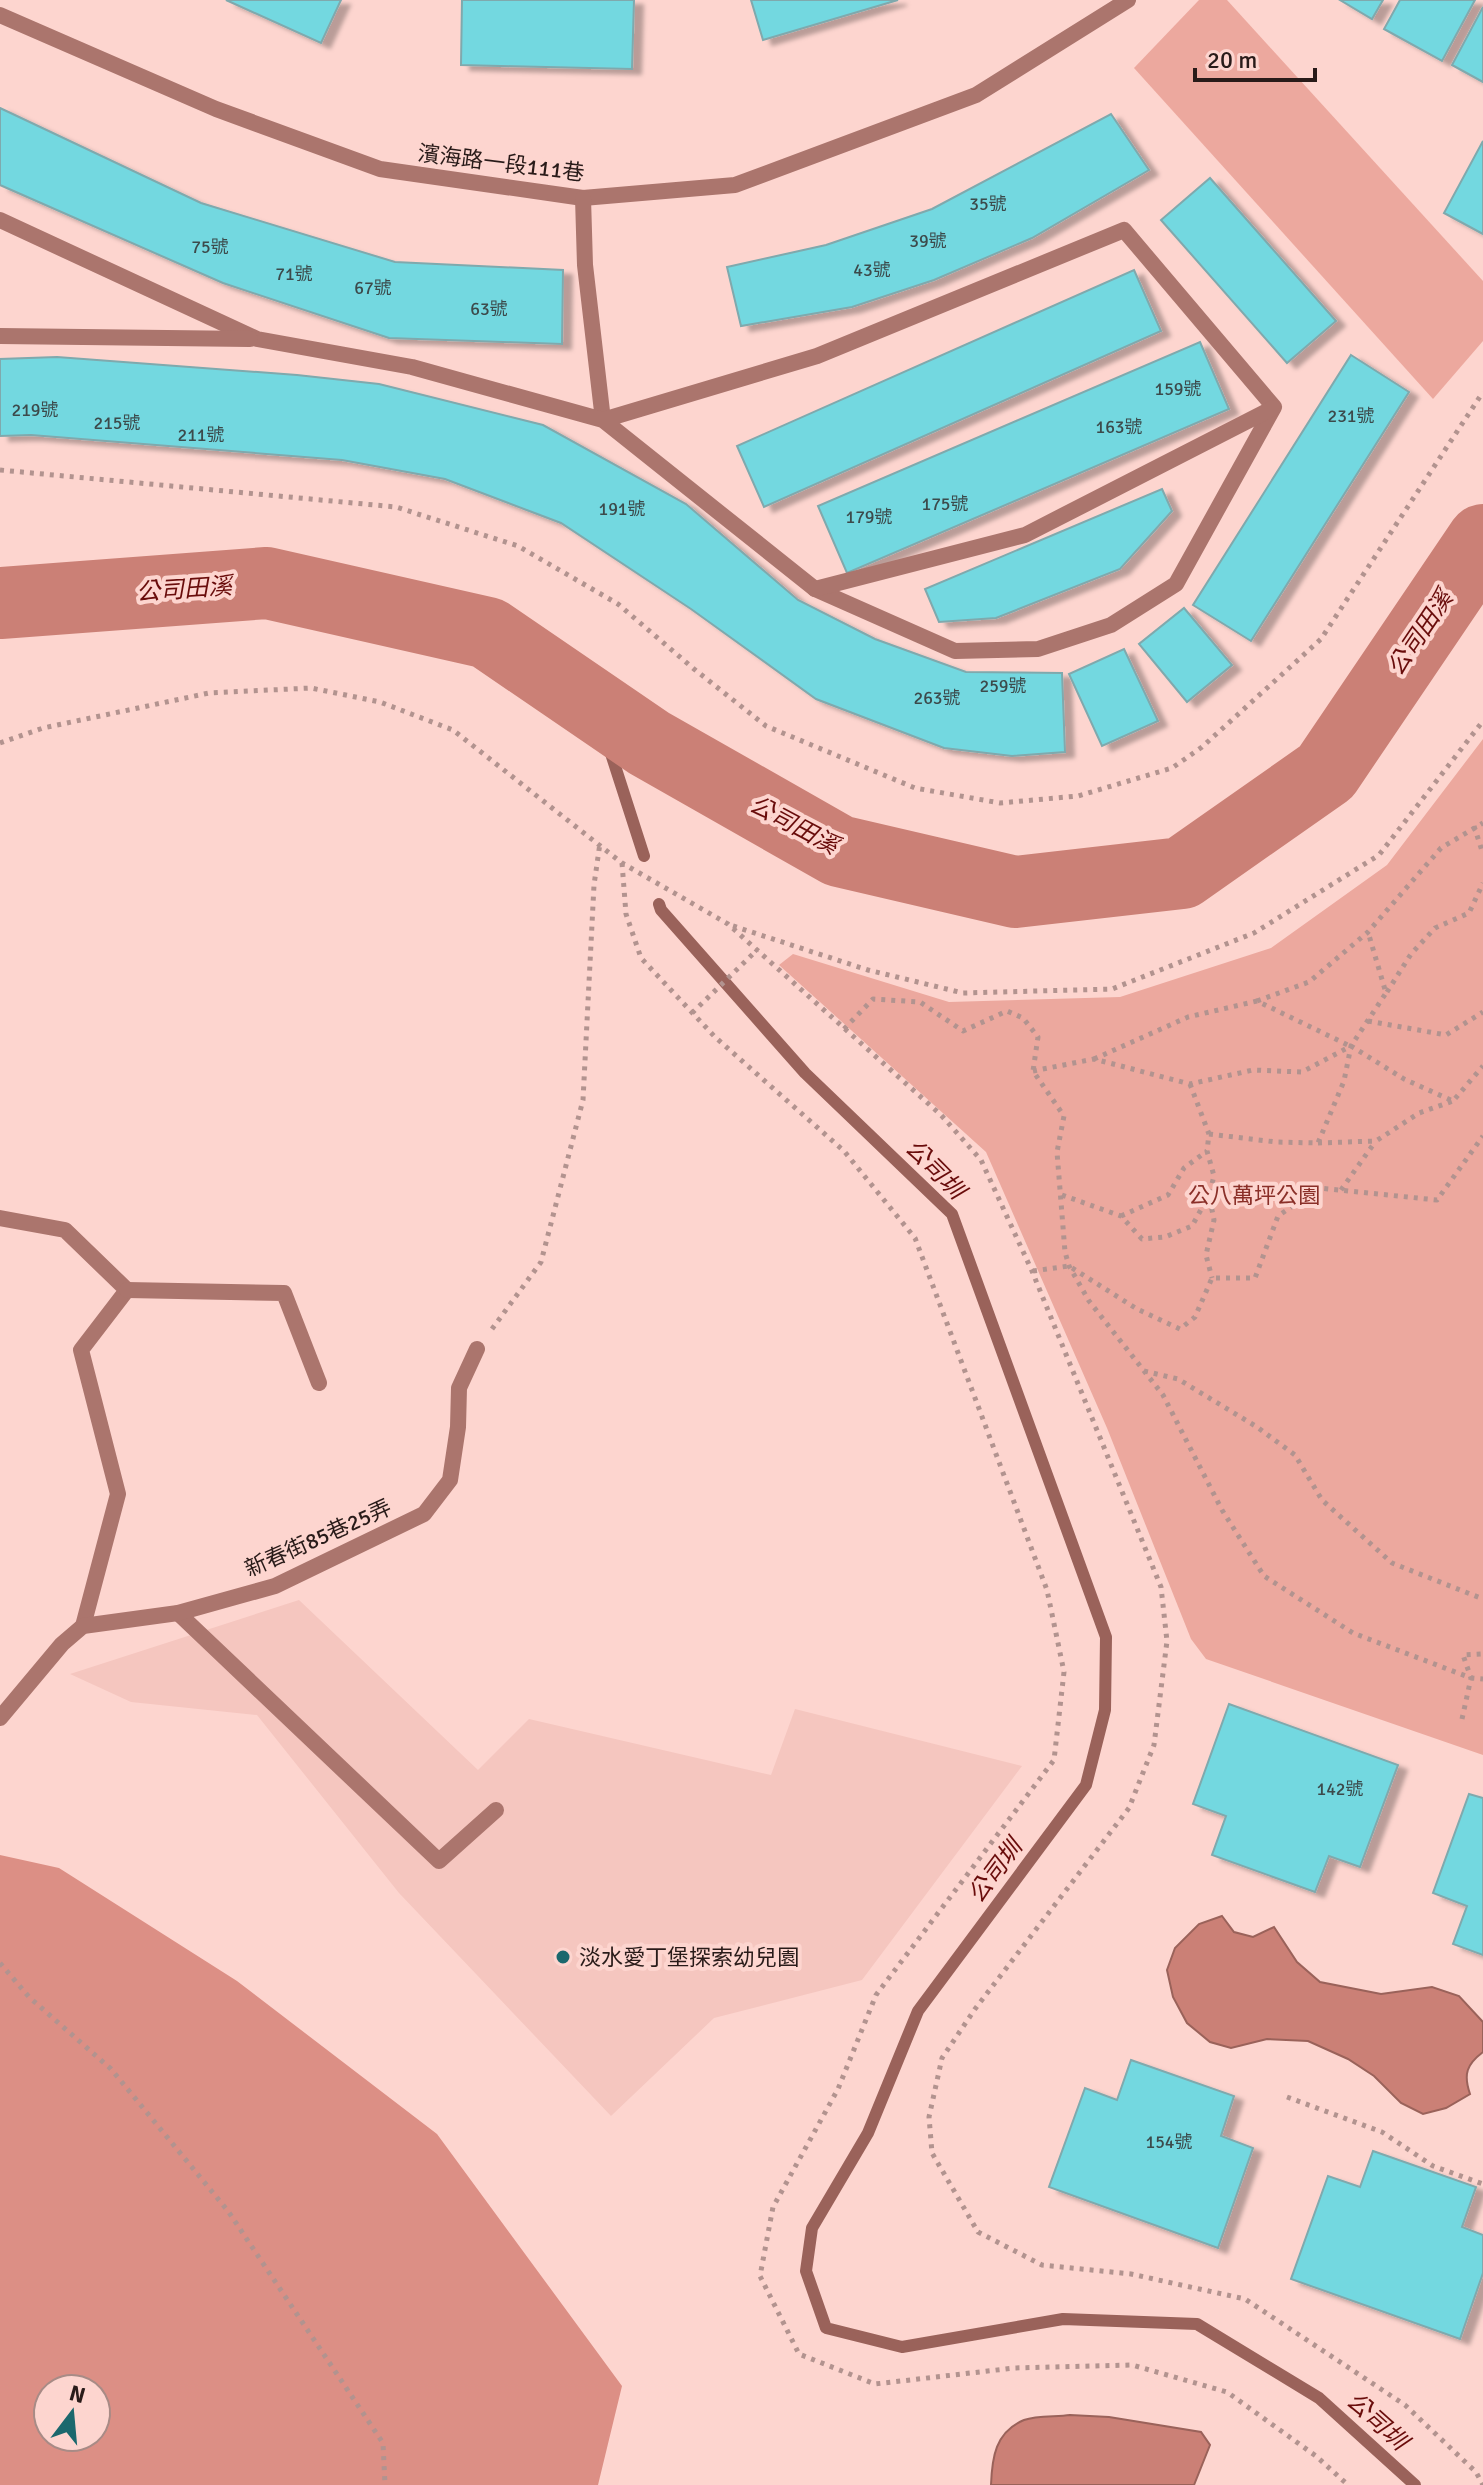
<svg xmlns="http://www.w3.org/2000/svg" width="1483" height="2485" viewBox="0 0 1483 2485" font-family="Signika,'Noto Sans TC',sans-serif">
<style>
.built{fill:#f5c6bf}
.green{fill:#eca89e}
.forest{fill:#dc8f85;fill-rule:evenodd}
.water{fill:#cb8076;stroke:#9a625a;stroke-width:2}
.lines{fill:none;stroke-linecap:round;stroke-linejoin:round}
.stream{stroke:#9a625a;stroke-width:12}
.river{stroke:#cb8076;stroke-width:72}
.building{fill:#73d8e0;stroke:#7fa9ad;stroke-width:2;filter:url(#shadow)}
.path{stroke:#b2938f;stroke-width:5;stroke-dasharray:4 6;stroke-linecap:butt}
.lane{stroke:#ab756d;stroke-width:16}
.street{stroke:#ab756d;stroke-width:16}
.poi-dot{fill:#1b686d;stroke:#fdd5cf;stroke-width:3}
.labels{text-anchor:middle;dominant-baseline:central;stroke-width:8;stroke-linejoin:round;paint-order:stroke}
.number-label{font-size:18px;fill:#3c4a4b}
.street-label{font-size:22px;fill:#291b19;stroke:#fdd5cf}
.park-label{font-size:22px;fill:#8a2f28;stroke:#fdd5cf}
.poi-label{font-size:22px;fill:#291b19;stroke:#fdd5cf;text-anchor:start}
.water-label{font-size:24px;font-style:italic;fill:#690c0b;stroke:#fdd5cf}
</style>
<defs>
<filter id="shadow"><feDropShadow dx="9" dy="5" stdDeviation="2" flood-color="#0004"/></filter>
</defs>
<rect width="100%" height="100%" fill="#fdd5cf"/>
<polygon class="built" points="299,1600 478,1770 529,1719 771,1775 795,1709 1022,1766 862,1980 714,2018 611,2116 399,1893 257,1715 131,1702 70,1674"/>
<g class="green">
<polygon points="1199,0 1227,0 1483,281 1483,341 1433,399 1134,68"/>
<polygon points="1483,739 1483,1755 1206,1659 1191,1639 1107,1428 986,1152 779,965 793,954 949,1002 1120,997 1271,948 1387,865"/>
</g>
<path class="forest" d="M 0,1855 L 59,1868 L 237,1981 L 437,2134 L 622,2386 L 598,2485 L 0,2485 ZM 48,2389 L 96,2389 L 96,2437 L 48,2437 Z"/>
<g class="water">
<path d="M 1222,1916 L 1234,1932 L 1253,1937 L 1274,1927 L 1297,1962 L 1320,1982 L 1381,1994 L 1432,1987 L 1459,1996 L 1483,2022 L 1483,2052 C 1467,2064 1463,2074 1470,2094 L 1446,2108 L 1423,2114 L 1401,2103 L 1374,2076 L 1348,2059 L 1308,2041 L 1267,2039 L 1231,2048 L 1210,2042 L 1187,2023 L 1173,1997 L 1167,1970 L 1175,1948 L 1199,1924 Z"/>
<path d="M 1070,2415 L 1109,2417 L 1201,2432 L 1210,2445 L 1194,2485 L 991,2485 C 992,2458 995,2432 1024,2420 C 1037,2415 1056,2417 1070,2415 Z"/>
</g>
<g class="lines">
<g class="stream">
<polyline points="596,707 644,856"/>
<polyline points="659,904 661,910 805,1073 952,1214 1106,1637 1105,1710 1086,1785 918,2011 868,2133 812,2228 806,2271 826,2328 902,2347 1063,2319 1197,2324 1319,2398 1415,2485"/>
</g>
<polyline class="river" points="0,603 267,583 488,633 649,743 839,851 1015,892 1182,873 1326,772 1483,540"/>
</g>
<g class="building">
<polygon points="226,0 341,0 321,43"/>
<polygon points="462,0 634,0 632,69 461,65"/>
<polygon points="751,0 898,0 763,40"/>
<polygon points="1340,0 1383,0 1372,19"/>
<polygon points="1400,0 1475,0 1442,61 1384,29"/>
<polygon points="1483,7 1483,82 1452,65"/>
<polygon points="0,108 201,203 395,262 563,270 562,344 389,338 223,283 0,185"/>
<polygon points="1111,114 1149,170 1032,238 934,280 852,307 741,326 727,267 826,245 932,209"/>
<polygon points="1483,141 1483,234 1444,213"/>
<polygon points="1210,178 1336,321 1287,363 1161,220"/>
<polygon points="1134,270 1161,331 764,507 737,446"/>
<polygon points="1200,342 1229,409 847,573 818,506"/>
<polygon points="1351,355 1409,392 1251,641 1193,605"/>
<polygon points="57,357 297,375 379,384 543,425 686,504 798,600 875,639 966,672 1062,673 1065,752 1012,756 944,748 816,699 691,609 561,523 445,479 342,460 31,435 0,436 0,359"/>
<polygon points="1162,489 1172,511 1120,569 996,618 939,622 925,589"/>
<polygon points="1184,608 1232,665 1187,702 1139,644"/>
<polygon points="1124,649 1158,721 1102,746 1069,674"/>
<polygon points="1229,1704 1398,1765 1360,1867 1329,1856 1315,1892 1212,1855 1226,1816 1193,1804"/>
<polygon points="1469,1794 1483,1798 1483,1955 1453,1944 1467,1906 1433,1893"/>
<polygon points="1131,2060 1234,2096 1221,2136 1253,2148 1218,2248 1049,2187 1085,2088 1117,2100"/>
<polygon points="1373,2151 1476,2187 1462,2227 1483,2235 1483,2273 1460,2339 1291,2279 1328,2176 1360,2187"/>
</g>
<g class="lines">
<g class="path">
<polyline points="0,470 396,507 518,546 618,604 694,669 766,726 915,788 1000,803 1078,796 1172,768 1202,747 1321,639 1483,392"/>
<polyline points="0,743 43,728 209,693 311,688 380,702 453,730 622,863 728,924 941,1115 981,1160 1032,1271 1161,1587 1167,1641 1154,1745 1129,1808 975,2009 942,2058 929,2117 932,2153 978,2232 1042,2265 1131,2274 1245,2299 1405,2405 1476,2472 1483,2485"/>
<polyline points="1474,826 1483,854"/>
<polyline points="622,863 626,914 641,958 715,1037 844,1151 915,1238 1047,1590 1064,1672 1054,1760 876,1995 838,2089 773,2207 760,2276 799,2354 875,2384 1014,2368 1132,2365 1227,2392 1316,2456 1348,2485"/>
<polyline points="733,926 868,970 963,993 1112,989 1254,933 1379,855 1483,721"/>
<polyline points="1387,992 1411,954 1435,928 1469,913 1483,883"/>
<polyline points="1257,1001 1309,982 1368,932 1441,848 1483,823"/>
<polyline points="692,1013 757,950"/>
<polyline points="1368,1021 1446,1035 1483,1012"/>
<polyline points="844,1029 873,999 920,1002 963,1031 1007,1011 1023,1018 1038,1037 1033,1071 1064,1116 1057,1152 1065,1252 1069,1266 1089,1301 1163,1395 1222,1510 1264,1576 1353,1633 1471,1678 1483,1679"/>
<polyline points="1094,1059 1188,1017 1257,1001 1350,1046"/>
<polyline points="1033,1071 1094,1059 1190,1084 1253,1070 1302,1072 1351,1046 1404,1079 1453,1101 1483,1066"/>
<polyline points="1190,1084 1209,1134 1207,1151 1214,1176 1209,1195 1214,1220 1206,1255 1212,1278"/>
<polyline points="1209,1134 1276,1142 1318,1143 1344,1081 1351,1046 1386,993 1368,932"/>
<polyline points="1318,1143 1376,1141 1419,1113 1453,1101"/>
<polyline points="1341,1190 1375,1142"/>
<polyline points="1062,1195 1121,1216 1142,1239 1165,1237 1192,1226 1209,1195"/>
<polyline points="1121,1216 1168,1195 1184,1168 1207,1151"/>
<polyline points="1033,1271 1069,1266 1137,1309 1180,1329 1195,1317 1212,1278 1255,1278 1278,1216 1319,1188 1437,1200 1483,1136"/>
<polyline points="492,1329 541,1262 583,1100 594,885 600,843"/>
<polyline points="1144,1371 1178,1379 1257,1427 1295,1455 1322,1500 1392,1563 1483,1599"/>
<polyline points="1462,1719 1471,1678 1463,1655 1483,1654"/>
<polyline points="0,1963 29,1997 111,2069 228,2211 383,2443 385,2485"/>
<polyline points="1287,2097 1382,2132 1433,2166 1483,2184"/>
</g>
<polyline class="lane" points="178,1613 439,1861 496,1810"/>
<g class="street">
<polyline points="0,15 216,109 380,169 583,198 735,185 976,95 1128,0"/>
<polyline points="583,198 585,265 603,420"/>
<polyline points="0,220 257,339 412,367 603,420 815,589 955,651 1038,649 1111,625 1176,584 1274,407 1124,230 817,356 603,420"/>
<polyline points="0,336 250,339"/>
<polyline points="815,589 1025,535 1273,408"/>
<polyline points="0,1218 65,1230 127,1290 81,1350 118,1494 83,1626"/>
<polyline points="127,1290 284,1293 319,1383"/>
<polyline points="0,1718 62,1644 83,1626 178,1613 275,1586 424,1514 450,1480 458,1427 459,1388 477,1349"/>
</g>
</g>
<circle class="poi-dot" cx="563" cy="1957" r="8"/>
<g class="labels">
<g class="number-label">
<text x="988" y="204">35號</text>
<text x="928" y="241">39號</text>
<text x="210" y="247">75號</text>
<text x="872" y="270">43號</text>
<text x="294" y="274">71號</text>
<text x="373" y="288">67號</text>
<text x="489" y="309">63號</text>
<text x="1178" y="389">159號</text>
<text x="35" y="410">219號</text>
<text x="1351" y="416">231號</text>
<text x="117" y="423">215號</text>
<text x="1119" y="427">163號</text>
<text x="201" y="435">211號</text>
<text x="945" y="504">175號</text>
<text x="622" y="509">191號</text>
<text x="869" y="517">179號</text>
<text x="1003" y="686">259號</text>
<text x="937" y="698">263號</text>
<text x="1340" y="1789">142號</text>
<text x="1169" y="2142">154號</text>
</g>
<g class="street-label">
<text transform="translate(501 163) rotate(7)">濱海路一段111巷</text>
<text transform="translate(318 1538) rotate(-24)">新春街85巷25弄</text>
</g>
<g class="park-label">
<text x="1254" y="1195">公八萬坪公園</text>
</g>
<g class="poi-label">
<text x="579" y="1957">淡水愛丁堡探索幼兒園</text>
</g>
<g class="water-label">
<text transform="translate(184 589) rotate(-4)">公司田溪</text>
<text transform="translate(1420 633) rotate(-56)">公司田溪</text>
<text transform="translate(794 825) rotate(28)">公司田溪</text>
<text transform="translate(935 1169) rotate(45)">公司圳</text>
<text transform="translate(995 1871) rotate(-53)">公司圳</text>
<text transform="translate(1377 2421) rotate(42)">公司圳</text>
</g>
</g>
<g transform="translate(72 2413) rotate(16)"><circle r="38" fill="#fdd5cf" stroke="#a88b86" stroke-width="2"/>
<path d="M0-6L14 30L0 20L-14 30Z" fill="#1b686d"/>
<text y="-12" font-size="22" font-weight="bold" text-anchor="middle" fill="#291b19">N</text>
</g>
<path d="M1195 68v12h120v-12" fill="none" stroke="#291b19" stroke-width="4"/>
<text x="1207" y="68" font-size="24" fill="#291b19" stroke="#fdd5cf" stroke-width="6" paint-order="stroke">20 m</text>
</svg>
